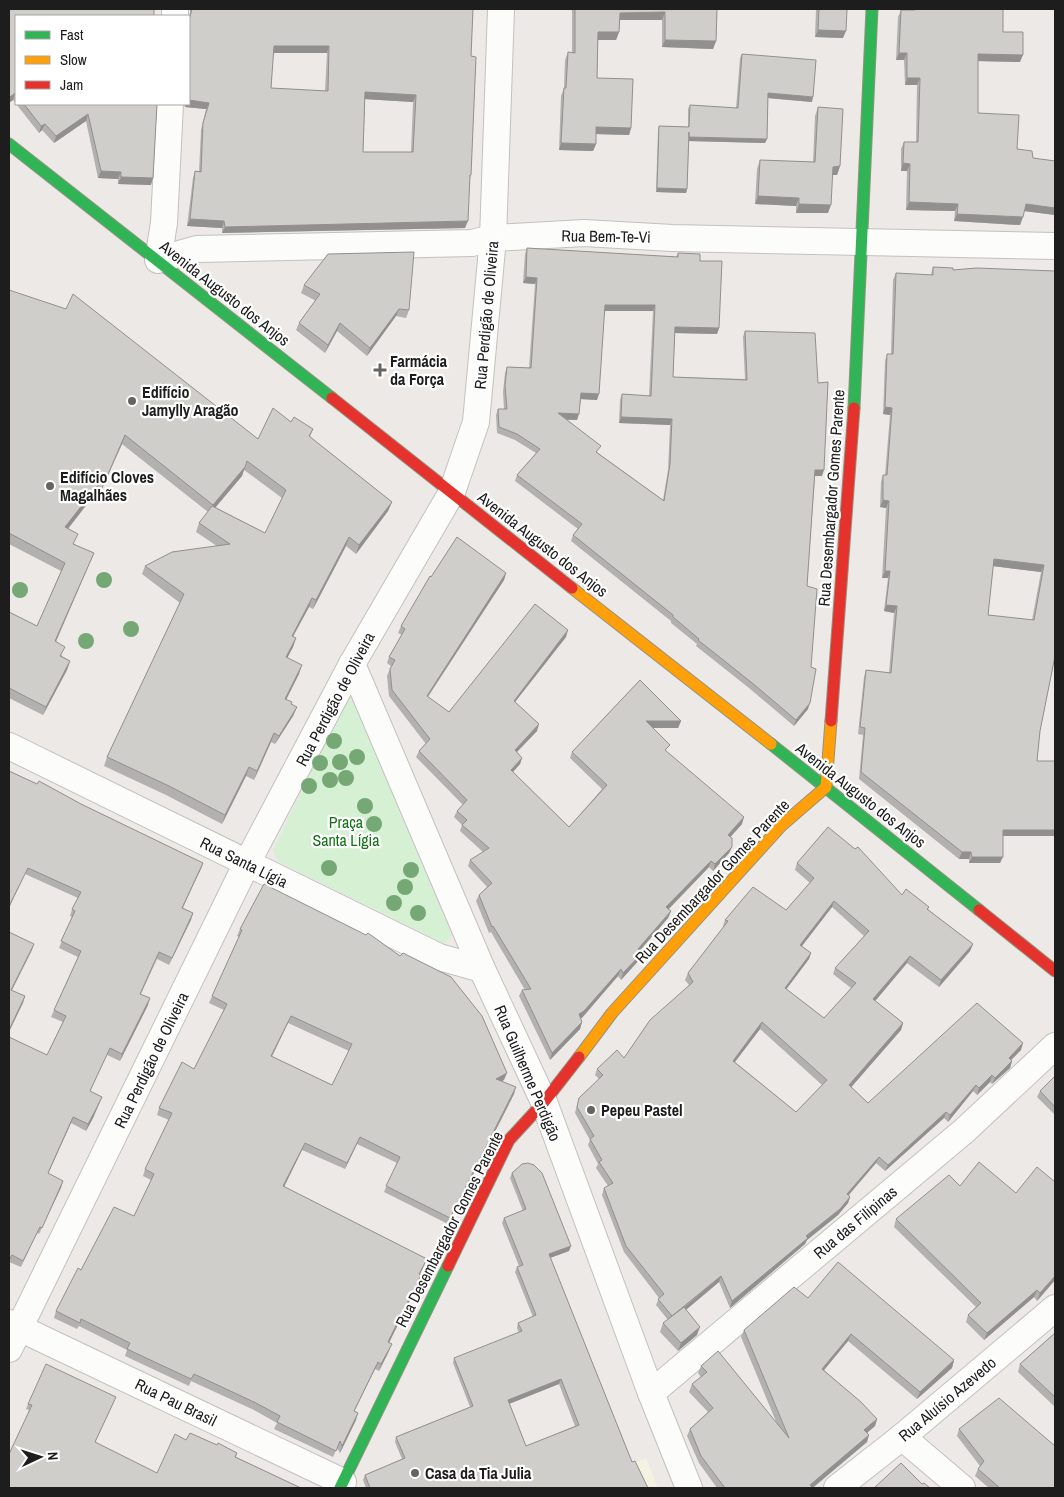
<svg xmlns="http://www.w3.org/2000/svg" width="1064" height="1497" viewBox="0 0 1064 1497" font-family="'Archivo Narrow',sans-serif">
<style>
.education{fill:#f5f2e2}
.park{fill:#d6f0d3}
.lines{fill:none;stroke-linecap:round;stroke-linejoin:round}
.street-casing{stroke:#c3c1c0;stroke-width:28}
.fast-casing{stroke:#939380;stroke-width:13}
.slow-casing{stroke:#939380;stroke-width:13}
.jam-casing{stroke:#939380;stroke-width:13}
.street{stroke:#fcfcfb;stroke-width:26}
.fast{stroke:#30b455;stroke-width:11}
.slow{stroke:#ff9f0a;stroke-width:11}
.jam{stroke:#e5322d;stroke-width:11}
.tree{fill:#75a874}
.wall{fill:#b3b1af;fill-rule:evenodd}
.shaded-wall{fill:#92908e}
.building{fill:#d0cecb;stroke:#92908e;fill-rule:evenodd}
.poi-dot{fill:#656463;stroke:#fff;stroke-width:2}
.labels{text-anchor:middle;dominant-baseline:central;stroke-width:4.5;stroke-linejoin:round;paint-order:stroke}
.street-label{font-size:16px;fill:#1d1d1d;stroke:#fff}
.poi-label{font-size:16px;font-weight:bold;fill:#1d1d1d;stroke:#fff;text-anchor:start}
.park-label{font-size:16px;fill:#147216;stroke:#fff}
</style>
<rect width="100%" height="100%" fill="#ece9e6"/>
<polygon class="education" points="646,1458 658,1488 578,1488"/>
<polygon class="park" points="349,691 452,935 444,944 279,862 273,851"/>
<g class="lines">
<g class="street-casing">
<g id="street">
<polyline points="175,16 175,9"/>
<polyline points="170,104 164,223 158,260 197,249 472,243 493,238 584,233 672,238 1055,246"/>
<polyline points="352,664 482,969 544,1102 651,1393 689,1488"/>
<polyline points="9,746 439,957 482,969"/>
<polyline points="9,1323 343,1482"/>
<polyline points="9,1349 247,863 352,664 452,492 476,422 493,238 501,9"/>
<polyline points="651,1393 964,1131 1055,1046"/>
<polyline points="902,1437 962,1488"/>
<polyline points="837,1488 902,1437 1055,1308"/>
</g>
</g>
<g class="fast-casing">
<g id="fast">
<polyline points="9,144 332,398"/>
<polyline points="854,408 872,9"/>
<polyline points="771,744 979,910"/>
<polyline points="340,1488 448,1266"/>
</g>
</g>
<g class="slow-casing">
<g id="slow">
<polyline points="572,588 771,744"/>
<polyline points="579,1057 612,1013 782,825 826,787 831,721"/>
</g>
</g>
<g class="jam-casing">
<g id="jam">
<polyline points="332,398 572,588"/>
<polyline points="831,721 854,408"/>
<polyline points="979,910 1055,971"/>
<polyline points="448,1266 509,1140 544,1102 579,1057"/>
</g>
</g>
<use href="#street" class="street"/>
<use href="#fast" class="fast"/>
<use href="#slow" class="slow"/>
<use href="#jam" class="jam"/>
</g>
<g class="tree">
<circle cx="104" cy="580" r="8"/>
<circle cx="20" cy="590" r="8"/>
<circle cx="131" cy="629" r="8"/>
<circle cx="86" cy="641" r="8"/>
<circle cx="334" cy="741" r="8"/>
<circle cx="357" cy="757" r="8"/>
<circle cx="340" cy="762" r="8"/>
<circle cx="320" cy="763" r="8"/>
<circle cx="346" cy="778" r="8"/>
<circle cx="330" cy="780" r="8"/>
<circle cx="309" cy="786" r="8"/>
<circle cx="365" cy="806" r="8"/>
<circle cx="374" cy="824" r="8"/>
<circle cx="329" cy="868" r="8"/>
<circle cx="411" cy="870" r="8"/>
<circle cx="405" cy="887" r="8"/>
<circle cx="394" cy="903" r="8"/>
<circle cx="418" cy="913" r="8"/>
</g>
<g class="wall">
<polygon points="9,9 16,16 16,104 157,104 151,185 118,184 118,179 98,178 86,121 54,143 42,130 39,133 13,100 9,103"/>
<path d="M 190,9 L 473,9 L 471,56 L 471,175 L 470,179 L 465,228 L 222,233 L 222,228 L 187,226 L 193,178 L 195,171 L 199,172 L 201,130 L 206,109 L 185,107 L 184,104 L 189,104 ZM 273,53 L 327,53 L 325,91 L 271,88 ZM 365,99 L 413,102 L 411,152 L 363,152 Z"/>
<polygon points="572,9 717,9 716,41 713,49 662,47 662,20 620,20 619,32 616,40 598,40 597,78 631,128 629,135 596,134 596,144 593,151 559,150 561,96 564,88 565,60 568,52 572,52"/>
<polygon points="816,9 847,9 843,38 815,37"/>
<polygon points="913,9 1003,9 1003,32 1020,62 978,61 978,113 1017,149 1033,158 1055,161 1055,215 1024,211 1020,225 954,221 955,211 906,210 907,171 901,171 901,149 904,142 916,142 917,85 905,85 904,60 896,60 898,17 901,10 913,10"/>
<polygon points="742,54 812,102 768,98 767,139 765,143 689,141 687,189 686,193 656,192 658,130 659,126 688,127 688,109 690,105 736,108 740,58"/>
<polygon points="818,107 840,166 837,175 833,175 828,213 796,213 796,206 755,204 757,169 760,160 813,162 815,116"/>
<path d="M 527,248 L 676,257 L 678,253 L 700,261 L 719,328 L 717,334 L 675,333 L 673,377 L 745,379 L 743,337 L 745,331 L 822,476 L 815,476 L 807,586 L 808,709 L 794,726 L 749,688 L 696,646 L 697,644 L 671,623 L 671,621 L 571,541 L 573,535 L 578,529 L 515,481 L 517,475 L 536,453 L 515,440 L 497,433 L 496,415 L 498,409 L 504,409 L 503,392 L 505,373 L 507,367 L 529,368 L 535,284 L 523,283 L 525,254 ZM 604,311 L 653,311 L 649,396 L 622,394 L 620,400 L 619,423 L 670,425 L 668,470 L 663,500 L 598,453 L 566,420 L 577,420 L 581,399 L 597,400 Z"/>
<path d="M 933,267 L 953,270 L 1055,271 L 1055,663 L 1054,662 L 1040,731 L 1037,761 L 1055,836 L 1003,836 L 1000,863 L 969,863 L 969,859 L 959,859 L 859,779 L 863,735 L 858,734 L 864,677 L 866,670 L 889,673 L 894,613 L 884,611 L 888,578 L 882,578 L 886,508 L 880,507 L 881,482 L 883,475 L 885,475 L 890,415 L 883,414 L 885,361 L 887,354 L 891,354 L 893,280 L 896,273 L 931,275 ZM 993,566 L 1041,572 L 1032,620 L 988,615 Z"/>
<polygon points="304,285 409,310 406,318 396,316 367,356 337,331 325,353 296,330 299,323 316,301 301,293"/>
<path d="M 9,290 L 258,439 L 291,422 L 313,429 L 310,437 L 392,502 L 388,511 L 356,554 L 346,546 L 313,609 L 309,607 L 293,637 L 296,638 L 293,647 L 287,658 L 299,674 L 286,699 L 292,705 L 297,707 L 293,716 L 275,744 L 271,742 L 254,780 L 246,776 L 222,824 L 166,795 L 104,766 L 107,757 L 180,603 L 142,574 L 145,566 L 217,546 L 196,532 L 199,523 L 208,512 L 122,444 L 98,497 L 95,494 L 68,529 L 74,544 L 94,553 L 56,642 L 62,656 L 70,661 L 67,670 L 43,715 L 9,698 L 9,612 L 37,626 L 61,571 L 9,544 ZM 244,470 L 282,498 L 265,533 L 215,507 L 242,476 Z"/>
<polygon points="506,573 504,580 428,697 449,712 566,637 515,702 537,731 517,752 522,758 520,764 513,772 569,827 602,789 570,758 572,752 640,680 681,721 678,728 653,728 667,752 742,824 730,837 732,847 729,853 713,871 709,867 668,909 671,911 668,918 640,950 640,959 621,980 618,976 580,1018 582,1022 580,1029 550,1060 519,996 522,990 525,990 491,932 489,933 476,901 479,895 487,887 468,866 470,860 483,852 460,831 462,825 454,817 457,811 463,805 416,757 419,751 426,744 389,696 387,676 391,666 387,663 389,657 402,635 398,633 401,626 431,577"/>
<polygon points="9,771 81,804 203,863 183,908 193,913 169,965 157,959 141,994 148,1005 120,1061 107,1055 90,1091 102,1097 93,1118 86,1131 71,1123 48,1174 63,1181 39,1234 37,1233 21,1267 9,1262 9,1037 47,1055 63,1022 51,1017 78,957 59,948 72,917 70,916 72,909 78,898 25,874"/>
<path d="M 797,863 L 902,895 L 929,907 L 928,910 L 973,944 L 970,951 L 939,987 L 907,963 L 875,1001 L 903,1023 L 901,1030 L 851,1087 L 868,1103 L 1021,1050 L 1011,1060 L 1012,1061 L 1010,1068 L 992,1084 L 990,1082 L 977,1095 L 973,1091 L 948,1122 L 944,1118 L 885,1171 L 876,1163 L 849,1195 L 850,1197 L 848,1203 L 838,1215 L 807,1240 L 805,1244 L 730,1308 L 719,1282 L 686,1310 L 697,1335 L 678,1351 L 660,1332 L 663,1323 L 668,1320 L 656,1305 L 659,1298 L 624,1252 L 602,1195 L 604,1188 L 608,1186 L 596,1168 L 598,1164 L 588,1145 L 590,1140 L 575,1113 L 577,1105 L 579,1098 L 599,1079 L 595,1075 L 597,1069 L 624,1058 L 689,985 L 685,980 L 688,973 L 724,927 L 723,926 L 725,920 L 786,910 L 810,883 L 795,870 ZM 832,907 L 864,936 L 835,968 L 833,974 L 851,988 L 824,1018 L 786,989 L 809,959 L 811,953 L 802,946 ZM 760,1029 L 822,1085 L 796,1112 L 735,1062 Z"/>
<path d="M 240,929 L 504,1080 L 502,1081 L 514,1094 L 448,1224 L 384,1192 L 397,1163 L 357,1144 L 345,1169 L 302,1150 L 284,1187 L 427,1259 L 420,1275 L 419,1282 L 389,1342 L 389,1351 L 379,1371 L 375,1369 L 354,1411 L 356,1420 L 340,1453 L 337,1448 L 333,1457 L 274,1429 L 277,1423 L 254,1410 L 191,1381 L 189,1386 L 125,1356 L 127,1350 L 79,1326 L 77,1329 L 54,1318 L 56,1311 L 81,1270 L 134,1216 L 151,1180 L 143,1176 L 145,1169 L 169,1120 L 157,1115 L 159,1108 L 194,1069 L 224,1010 L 209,1003 L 239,937 L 237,936 ZM 288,1023 L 349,1051 L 332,1085 L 272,1057 Z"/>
<polygon points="1055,1076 1055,1115 1037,1097 1040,1091"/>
<path d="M 512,1173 L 569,1251 L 550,1258 L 632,1462 L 648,1488 L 366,1488 L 363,1480 L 365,1475 L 402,1459 L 395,1442 L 396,1437 L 470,1407 L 453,1363 L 454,1358 L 519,1333 L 517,1328 L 518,1323 L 533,1317 L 515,1272 L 517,1267 L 519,1266 L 502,1223 L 504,1218 L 523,1211 L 510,1178 ZM 559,1384 L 575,1426 L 526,1446 L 509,1404 Z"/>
<polygon points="1055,1182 1055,1280 1037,1301 1034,1297 984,1340 966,1322 968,1315 976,1307 894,1227 896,1219 960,1186 1016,1193"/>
<polygon points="808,1298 954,1360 952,1368 917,1399 848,1341 824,1370 877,1419 875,1426 867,1433 867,1442 813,1488 717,1488 699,1463 687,1436 690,1429 708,1412 689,1392 692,1384 701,1377 698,1373 701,1366 777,1424 741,1337 744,1330"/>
<polygon points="1055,1333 1055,1407 1018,1372 1020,1364"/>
<polygon points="114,1402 95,1442 157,1473 186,1440 217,1445 237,1453 236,1457 301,1488 9,1488 29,1410 26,1409 28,1404"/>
<polygon points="959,1429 1055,1488 989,1488 975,1476 978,1469 980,1466 957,1436"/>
</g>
<g class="shaded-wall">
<polygon points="665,12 662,20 617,20 620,13"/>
<polygon points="818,30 846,31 843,38 815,37"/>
<polygon points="598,32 619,32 616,40 596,40"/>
<polygon points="665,40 716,41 713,49 662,47"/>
<polygon points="274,46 329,46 327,53 271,53"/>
<polygon points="899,53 907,53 904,60 896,60"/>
<polygon points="978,54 1023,55 1020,62 975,61"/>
<polygon points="907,78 920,78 917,85 905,85"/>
<polygon points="365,92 416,95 413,102 363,99"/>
<polygon points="15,93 13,100 9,103 10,97"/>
<polygon points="768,93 813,97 812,102 767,98"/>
<polygon points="189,100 209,103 206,109 185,107 186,104 189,104"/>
<polygon points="88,114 86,121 54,143 56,136"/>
<polygon points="45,124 42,130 39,133 41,126"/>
<polygon points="596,127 631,128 629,135 594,134"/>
<polygon points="689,137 767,139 765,143 688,141"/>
<polygon points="561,143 596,144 593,151 559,150"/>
<polygon points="903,163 910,164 907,171 901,171"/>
<polygon points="840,166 837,175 830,175 833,167"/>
<polygon points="101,171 121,172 118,179 98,178"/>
<polygon points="121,177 153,178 151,185 118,184"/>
<polygon points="657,188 687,189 686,193 656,192"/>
<polygon points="758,196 799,198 796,206 755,204"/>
<polygon points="909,202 958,204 955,211 906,210"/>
<polygon points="799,204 831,205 828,213 796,213"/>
<polygon points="1026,204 1055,208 1055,215 1024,211"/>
<polygon points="957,214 1023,217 1020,225 954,221"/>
<polygon points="190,219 224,221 222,228 187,226"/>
<polygon points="468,221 465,228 222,233 225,227"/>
<polygon points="526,277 537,278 535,284 523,283"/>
<polygon points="605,305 655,305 653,311 603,311"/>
<polygon points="399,309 396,316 367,356 370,348"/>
<polygon points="340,323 337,331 325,353 328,345"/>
<polygon points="675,327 719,328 717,334 673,333"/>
<polygon points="581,393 599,394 597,400 579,399"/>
<polygon points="885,407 892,408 890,415 883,414"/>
<polygon points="558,413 579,414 577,420 556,419"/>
<polygon points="621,417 672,419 670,425 619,423"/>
<polygon points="125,435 122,444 98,497 102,488"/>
<polygon points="247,461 242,476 210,514 213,505"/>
<polygon points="815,470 824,470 822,476 813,476"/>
<polygon points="98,485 95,494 62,536 65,527"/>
<polygon points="883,500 889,501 886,508 880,507"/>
<polygon points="392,502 388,511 356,554 359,545"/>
<polygon points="349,537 346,546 313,609 316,600"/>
<polygon points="94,553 90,562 52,650 55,641"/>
<polygon points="994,559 1044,565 1041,572 992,566"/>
<polygon points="885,571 890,571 888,578 882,578"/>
<polygon points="506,573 504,580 424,702 427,696"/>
<polygon points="312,598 309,607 288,645 292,636"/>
<polygon points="886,605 897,606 894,613 884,611"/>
<polygon points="568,630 566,637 511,707 514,701"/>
<polygon points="296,638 293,647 283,666 286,657"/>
<polygon points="70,661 67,670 43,715 46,707"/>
<polygon points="302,665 299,674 282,708 285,699"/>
<polygon points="810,703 808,709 794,726 796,720"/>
<polygon points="297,707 293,716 275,744 279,736"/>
<polygon points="646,721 681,721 678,728 644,728"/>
<polygon points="539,724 537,731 512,757 515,750"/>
<polygon points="274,733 271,742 254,780 257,771"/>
<polygon points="522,758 520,764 509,776 511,770"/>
<polygon points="249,767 246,776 222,824 225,815"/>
<polygon points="744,817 742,824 726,842 728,835"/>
<polygon points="1003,830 1055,830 1055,836 1000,836"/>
<polygon points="732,847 729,853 713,871 715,864"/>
<polygon points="962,852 971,852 969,859 959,859"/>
<polygon points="972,857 1003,857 1000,863 969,863"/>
<polygon points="711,861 709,867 664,914 666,907"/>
<polygon points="203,863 201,869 179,914 182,908"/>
<polygon points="28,868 25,874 9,908 9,906"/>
<polygon points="834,901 832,907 798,951 800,945"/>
<polygon points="671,911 668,918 636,955 638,949"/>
<polygon points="193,913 191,920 169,965 172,958"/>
<polygon points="34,944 32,950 9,996 11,990"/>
<polygon points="973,944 970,951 939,987 941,980"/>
<polygon points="642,953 640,959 621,980 623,973"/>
<polygon points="811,953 809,959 782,995 785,988"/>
<polygon points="910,956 907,963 871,1006 873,999"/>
<polygon points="621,969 618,976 582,1018 576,1020 579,1014"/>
<polygon points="25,996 23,1003 9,1032 9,1030"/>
<polygon points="150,998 148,1005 120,1061 122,1054"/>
<polygon points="291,1016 288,1023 268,1063 271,1056"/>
<polygon points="582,1022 580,1029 550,1060 552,1053"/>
<polygon points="762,1022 760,1029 731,1067 733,1061"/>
<polygon points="903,1023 901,1030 847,1092 849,1085"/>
<polygon points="1023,1043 1021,1050 1006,1065 1009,1058"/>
<polygon points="1012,1061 1010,1068 992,1084 995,1078"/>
<polygon points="507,1073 504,1080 494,1085 496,1079"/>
<polygon points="992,1075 990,1082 977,1095 979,1088"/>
<polygon points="976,1085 973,1091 948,1122 950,1115"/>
<polygon points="516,1087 514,1094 448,1224 450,1218"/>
<polygon points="102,1097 93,1118 86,1131 88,1124"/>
<polygon points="946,1112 944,1118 885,1171 888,1165"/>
<polygon points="73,1117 71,1123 45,1180 48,1173"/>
<polygon points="360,1137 357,1144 345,1169 347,1163"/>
<polygon points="305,1143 302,1150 281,1193 283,1186"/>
<polygon points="879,1157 876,1163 844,1200 847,1194"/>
<polygon points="63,1181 61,1188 39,1234 42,1228"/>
<polygon points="850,1197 848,1203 838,1215 807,1240 805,1244 730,1308 732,1301"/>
<polygon points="571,1246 569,1251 547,1259 549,1254"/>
<polygon points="421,1275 419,1282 386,1349 388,1342"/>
<polygon points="721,1276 719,1282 670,1323 673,1317"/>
<polygon points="1055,1276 1055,1280 1037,1301 1040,1293"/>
<polygon points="1037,1290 1034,1297 984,1340 987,1333"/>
<polygon points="700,1327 697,1335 678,1351 681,1343"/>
<polygon points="851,1334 848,1341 819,1376 822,1369"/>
<polygon points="392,1344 389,1351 379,1371 381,1364"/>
<polygon points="954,1360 952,1368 917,1399 920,1392"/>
<polygon points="378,1362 375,1369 351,1418 354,1411"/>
<polygon points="561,1379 559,1384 506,1405 508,1400"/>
<polygon points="358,1413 356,1420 340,1453 342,1446"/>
<polygon points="877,1419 875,1426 862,1437 864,1430"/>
<polygon points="869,1435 867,1442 812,1488 810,1485"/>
</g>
<g class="building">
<polygon points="9,9 154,9 154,16 16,16 16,94 15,93 10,97 9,96"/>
<path d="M 192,9 L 473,9 L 471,56 L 476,57 L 471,175 L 470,175 L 468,221 L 225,227 L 224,221 L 190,219 L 195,171 L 201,172 L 203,123 L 209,103 L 189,100 L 189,18 L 190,17 ZM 274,46 L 329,46 L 328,91 L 271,88 ZM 365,92 L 416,95 L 413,152 L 363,152 Z"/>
<polygon points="575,9 717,9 716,41 665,40 665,12 620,13 619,32 598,32 597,78 633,79 631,128 596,127 596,144 561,143 564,88 566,88 568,52 575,53"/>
<polygon points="819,9 847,9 846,31 818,30"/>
<polygon points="915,9 1003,9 1003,32 1023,32 1023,55 978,54 978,113 1019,115 1017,149 1032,151 1033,158 1055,161 1055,208 1026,204 1023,217 957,214 958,204 909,202 910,164 903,163 904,142 918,142 920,78 907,78 907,53 899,53 901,10 915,10"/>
<polygon points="742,54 816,60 813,97 768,93 767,139 689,137 689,132 687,189 657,188 659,126 689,127 690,105 738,108"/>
<polygon points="24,104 157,104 153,178 121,177 121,172 101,171 88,114 56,136 45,124 41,126"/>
<polygon points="818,107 843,109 840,166 833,167 831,205 799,204 799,198 758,196 760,160 815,162"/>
<path d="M 527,248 L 678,257 L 678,253 L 700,254 L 700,261 L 722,261 L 719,328 L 675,327 L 673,377 L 747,380 L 745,331 L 815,333 L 818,383 L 828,382 L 824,470 L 815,470 L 807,586 L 817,589 L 811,667 L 816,669 L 810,703 L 796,720 L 751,682 L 698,640 L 699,639 L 673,617 L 673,615 L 573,535 L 582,524 L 517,475 L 540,449 L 517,434 L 499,427 L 498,409 L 507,409 L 505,386 L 507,367 L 531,368 L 537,278 L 526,277 ZM 605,305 L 655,305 L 651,396 L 622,394 L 621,417 L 672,419 L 670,464 L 664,501 L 596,452 L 601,446 L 558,413 L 579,414 L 581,393 L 599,394 Z"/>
<polygon points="414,252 409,310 399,309 370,348 340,323 328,345 299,323 320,294 304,285 328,254"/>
<path d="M 933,267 L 953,268 L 953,270 L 977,268 L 1055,271 L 1055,656 L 1040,731 L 1037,761 L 1055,761 L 1055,830 L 1003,830 L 1003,857 L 972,857 L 971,852 L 962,852 L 861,772 L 865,728 L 860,727 L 866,670 L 891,673 L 897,606 L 886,605 L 890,571 L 885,571 L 889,501 L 883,500 L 883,475 L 887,475 L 892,408 L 885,407 L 887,354 L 893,354 L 896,273 L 933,275 ZM 994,559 L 1044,565 L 1034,620 L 988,615 Z"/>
<polygon points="9,290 66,309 73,294 258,439 273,408 291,422 294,417 313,429 309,436 392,502 359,545 349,537 316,600 312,598 292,636 296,638 286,657 302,665 285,699 292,702 291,704 297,707 279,736 274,733 257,771 249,767 225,815 169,786 107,757 184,594 145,566 172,552 230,544 199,523 212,506 265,533 286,490 247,461 245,467 213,505 125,435 102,488 98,485 65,527 78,534 73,544 94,553 55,641 65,647 60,656 70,661 46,707 9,688 9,612 37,626 65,563 9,533"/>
<polygon points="457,537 506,573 427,696 449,712 535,604 568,630 514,701 539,724 515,750 522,758 511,770 569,827 607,785 572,752 640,680 681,721 646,721 670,745 665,750 744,817 728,835 732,838 732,847 715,864 711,861 666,907 671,911 638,949 642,953 623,973 621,969 584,1011 579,1014 582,1022 552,1053 522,990 531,989 493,926 492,927 479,895 492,883 470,860 489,848 462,825 467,820 457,811 467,800 419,751 430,739 392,690 390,669 395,660 389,657 405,629 401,626 430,576 431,577"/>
<polygon points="9,771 37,784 39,781 81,804 203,863 182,908 193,913 172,958 159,952 140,994 150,998 122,1054 110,1048 90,1091 102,1097 95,1111 88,1124 73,1117 48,1173 63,1181 42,1228 40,1227 23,1261 12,1255 9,1260 9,1037 47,1055 66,1016 54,1010 81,951 61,941 75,911 72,909 81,892 28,868 9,906"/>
<path d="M 828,827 L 855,849 L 858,847 L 902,895 L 906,889 L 929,907 L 927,909 L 973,944 L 941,980 L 910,956 L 873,999 L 903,1023 L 849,1085 L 868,1103 L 977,1003 L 1023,1043 L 1009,1058 L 1012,1061 L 995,1078 L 992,1075 L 979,1088 L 976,1085 L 950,1115 L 946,1112 L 888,1165 L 879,1157 L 847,1194 L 850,1197 L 840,1209 L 806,1236 L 808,1238 L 732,1301 L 721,1276 L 672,1316 L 658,1299 L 664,1294 L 626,1246 L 604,1188 L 613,1183 L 599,1162 L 602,1160 L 590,1139 L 594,1136 L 577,1107 L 579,1098 L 603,1075 L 597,1069 L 617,1050 L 624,1058 L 650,1020 L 693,982 L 688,973 L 728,921 L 725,920 L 753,887 L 786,910 L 814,878 L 797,863 ZM 834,901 L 869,931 L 835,968 L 856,983 L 824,1018 L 785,988 L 811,953 L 800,945 ZM 762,1022 L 827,1080 L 796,1112 L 733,1061 Z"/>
<path d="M 264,884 L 366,935 L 368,933 L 400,956 L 403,953 L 451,977 L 482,1016 L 507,1073 L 496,1079 L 516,1087 L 450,1218 L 386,1186 L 400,1157 L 360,1137 L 347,1163 L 305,1143 L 283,1186 L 427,1259 L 419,1274 L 421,1275 L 388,1342 L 392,1344 L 381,1364 L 378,1362 L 354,1411 L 358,1413 L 342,1446 L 340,1441 L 336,1451 L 277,1422 L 280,1416 L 256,1403 L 194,1374 L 191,1379 L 127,1349 L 130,1343 L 81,1319 L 80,1323 L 56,1311 L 78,1268 L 81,1270 L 114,1207 L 134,1216 L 154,1174 L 145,1169 L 172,1113 L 159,1108 L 182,1062 L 194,1069 L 227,1004 L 212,996 L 242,930 L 240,929 ZM 291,1016 L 352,1044 L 332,1085 L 271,1056 Z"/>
<polygon points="9,932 34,944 11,990 25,996 9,1030"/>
<polygon points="1055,1076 1055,1107 1040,1091"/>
<polygon points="979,1162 1016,1193 1037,1167 1055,1182 1055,1276 1040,1293 1037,1290 987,1333 968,1315 981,1303 896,1219 949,1175 960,1186"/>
<path d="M 528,1163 L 534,1165 L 542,1173 L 571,1246 L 549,1254 L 632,1462 L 635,1461 L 648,1488 L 370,1488 L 365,1475 L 405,1458 L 396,1437 L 473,1406 L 454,1358 L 522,1331 L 518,1323 L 536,1315 L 517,1267 L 523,1265 L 504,1218 L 526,1209 L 512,1173 L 522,1164 ZM 561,1379 L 579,1425 L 526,1446 L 508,1400 Z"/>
<polygon points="838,1262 954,1360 920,1392 851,1334 822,1369 861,1402 877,1419 864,1430 869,1435 810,1485 813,1488 725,1488 701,1456 690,1429 713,1408 692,1384 707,1372 701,1366 718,1351 789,1438 744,1330 794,1287 808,1298"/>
<polygon points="684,1307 700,1327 681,1343 663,1323"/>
<polygon points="1055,1333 1055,1397 1020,1364"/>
<polygon points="46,1364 116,1397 95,1442 157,1473 175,1434 186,1440 190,1433 217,1445 218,1443 237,1453 235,1457 301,1488 9,1488 9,1454 32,1405 28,1404"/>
<polygon points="999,1398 1055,1446 1055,1488 1000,1488 978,1469 984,1461 959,1429"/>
<polygon points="901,1463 922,1484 924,1483 930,1488 874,1488"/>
</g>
<g class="poi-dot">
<path d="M377.5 362.5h5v5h5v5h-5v5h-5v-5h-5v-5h5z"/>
<circle cx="132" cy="401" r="5"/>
<circle cx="50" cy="486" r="5"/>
<circle cx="591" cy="1110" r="5"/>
<circle cx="415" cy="1473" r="5"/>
</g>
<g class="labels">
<g class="street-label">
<text transform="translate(606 236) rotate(1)">Rua Bem-Te-Vi</text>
<text transform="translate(225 293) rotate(38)">Avenida Augusto dos Anjos</text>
<text transform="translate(486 315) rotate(-85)">Rua Perdigão de Oliveira</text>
<text transform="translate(831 498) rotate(-86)">Rua Desembargador Gomes Parente</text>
<text transform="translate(543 544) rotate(38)">Avenida Augusto dos Anjos</text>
<text transform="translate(335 699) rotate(-62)">Rua Perdigão de Oliveira</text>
<text transform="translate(861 795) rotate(38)">Avenida Augusto dos Anjos</text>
<text transform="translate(244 862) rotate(26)">Rua Santa Lígia</text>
<text transform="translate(712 881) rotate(-47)">Rua Desembargador Gomes Parente</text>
<text transform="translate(151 1060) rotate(-64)">Rua Perdigão de Oliveira</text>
<text transform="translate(528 1073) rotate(67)">Rua Guilherme Perdigão</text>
<text transform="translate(855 1222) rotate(-40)">Rua das Filipinas</text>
<text transform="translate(449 1229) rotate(-63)">Rua Desembargador Gomes Parente</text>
<text transform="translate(947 1399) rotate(-40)">Rua Aluísio Azevedo</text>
<text transform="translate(176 1402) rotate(26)">Rua Pau Brasil</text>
</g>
<g class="poi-label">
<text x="390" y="361">Farmácia<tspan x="390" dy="18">da Força</tspan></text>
<text x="142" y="392">Edifício<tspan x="142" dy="18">Jamylly Aragão</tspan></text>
<text x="60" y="477">Edifício Cloves<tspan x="60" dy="18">Magalhães</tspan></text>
<text x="601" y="1110">Pepeu Pastel</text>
<text x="425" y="1473">Casa da Tia Julia</text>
</g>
<g class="park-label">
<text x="346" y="822">Praça<tspan x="346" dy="18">Santa Lígia</tspan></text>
</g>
</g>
<rect width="1064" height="1497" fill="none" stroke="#1d1d1d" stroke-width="20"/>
<rect x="15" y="15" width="175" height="90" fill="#ffffff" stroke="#a5a5a5"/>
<rect x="25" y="31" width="25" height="8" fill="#30b455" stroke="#a5a5a5"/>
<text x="60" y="40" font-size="15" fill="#1d1d1d">Fast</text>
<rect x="25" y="56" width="25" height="8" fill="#ff9f0a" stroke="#a5a5a5"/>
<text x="60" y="65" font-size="15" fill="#1d1d1d">Slow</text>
<rect x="25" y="81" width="25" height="8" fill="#e5322d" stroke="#a5a5a5"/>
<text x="60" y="90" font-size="15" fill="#1d1d1d">Jam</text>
<g transform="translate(40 1457) rotate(86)" stroke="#ffffff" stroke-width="4" paint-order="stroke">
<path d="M0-4L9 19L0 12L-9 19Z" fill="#1d1d1d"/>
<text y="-8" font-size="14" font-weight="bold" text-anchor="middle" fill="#1d1d1d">N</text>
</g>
</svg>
